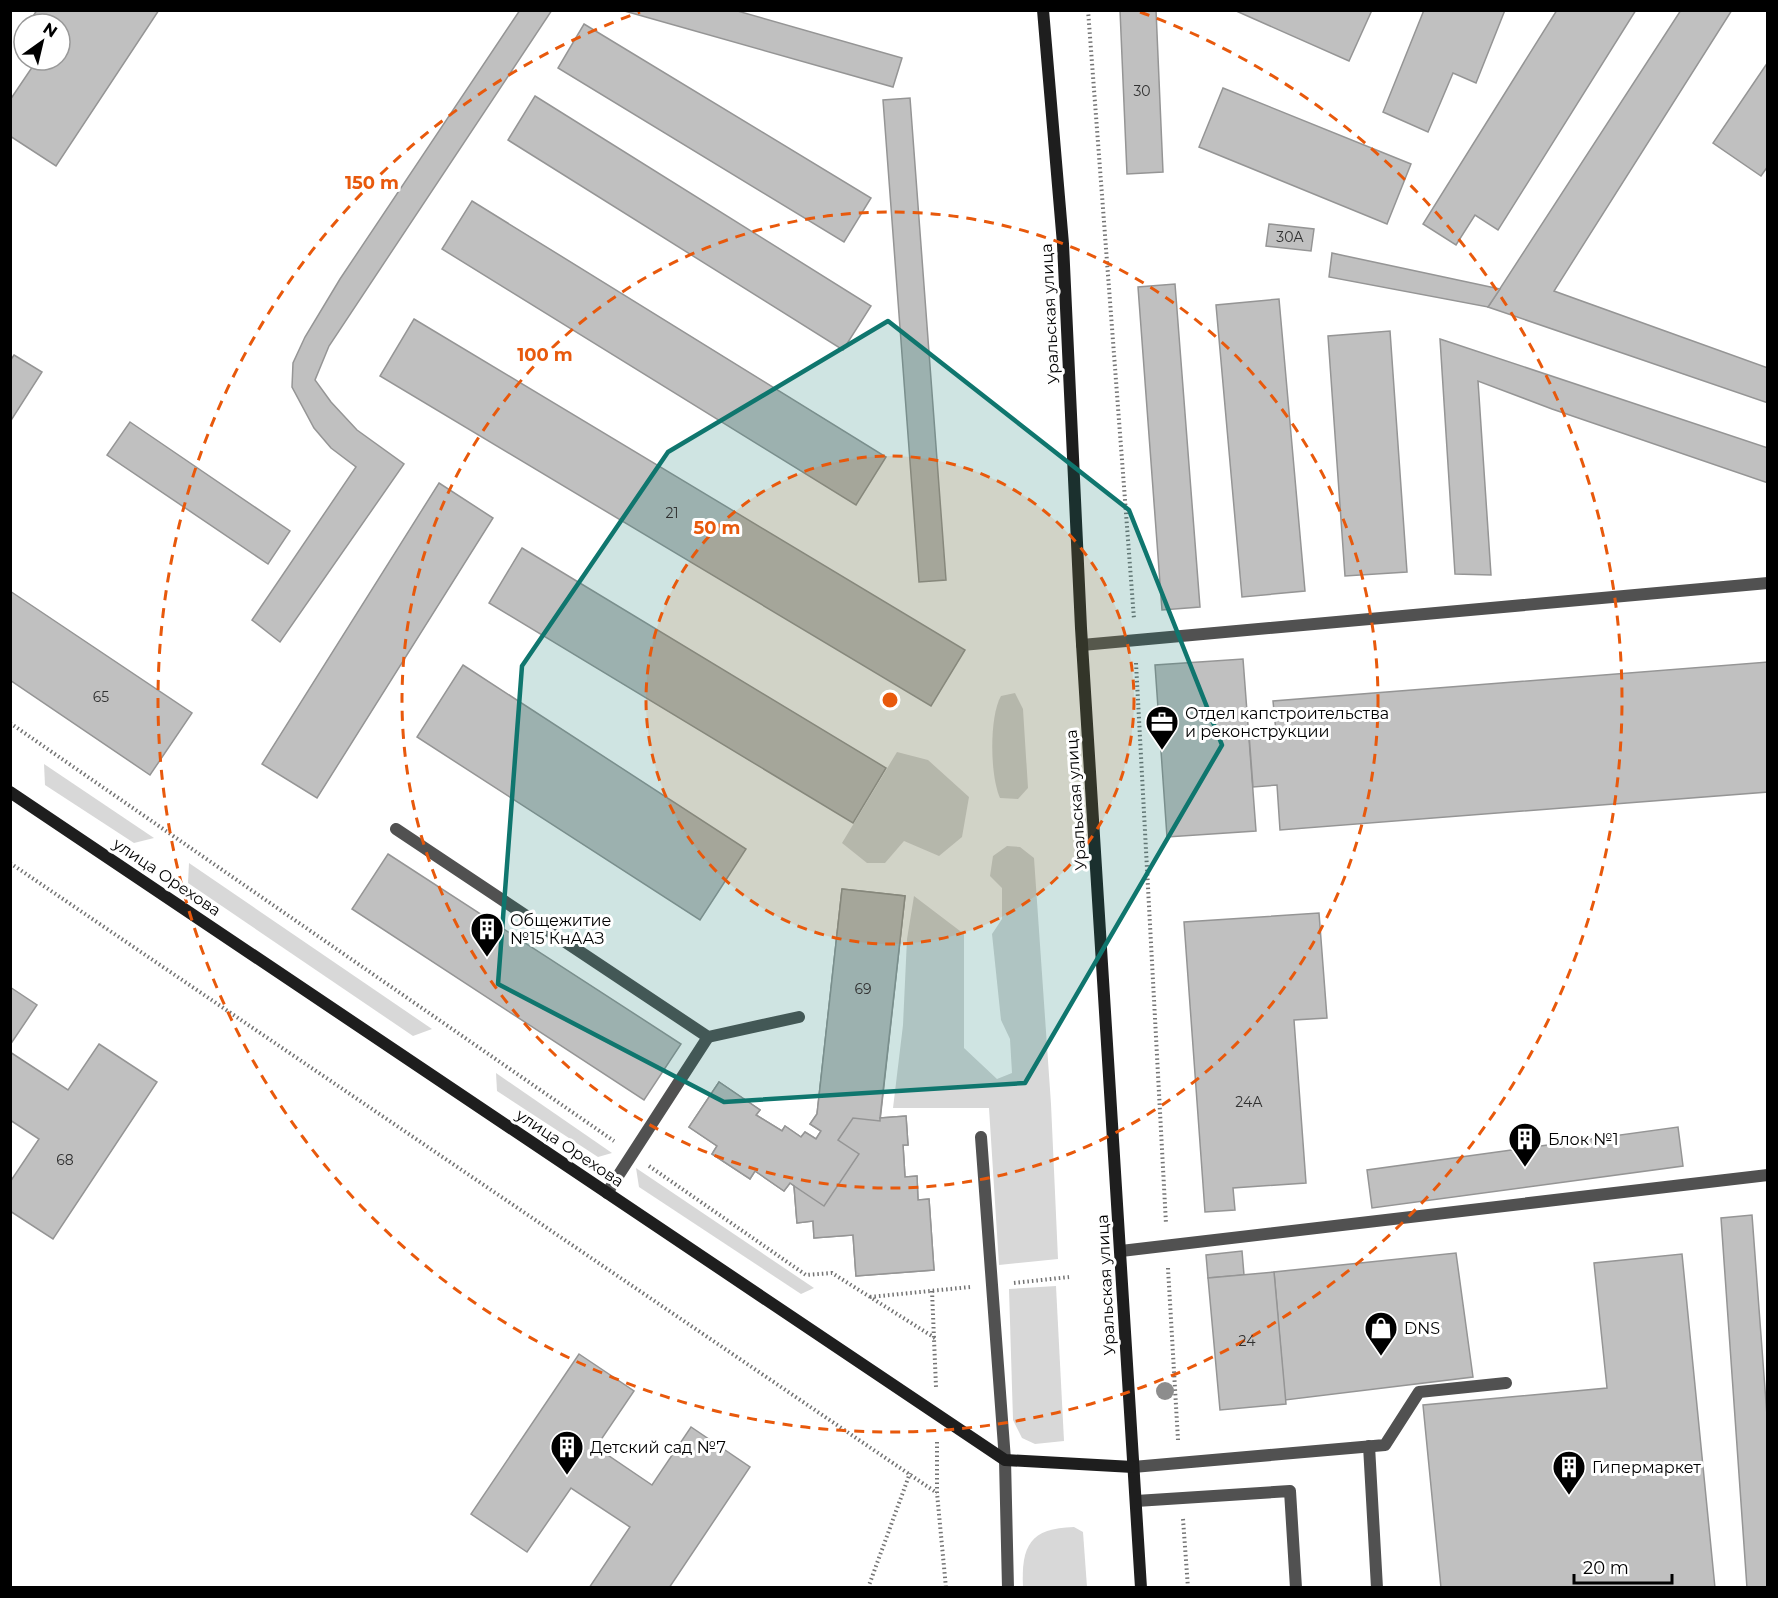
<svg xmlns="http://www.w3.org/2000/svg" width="1778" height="1598" viewBox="0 0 1778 1598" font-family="Montserrat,sans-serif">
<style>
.green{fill:#d8d8d8}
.building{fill:#c0c0c0;stroke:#959595;stroke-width:1.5}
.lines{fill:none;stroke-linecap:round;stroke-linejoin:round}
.path{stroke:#737373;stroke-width:4;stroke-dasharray:1.5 3;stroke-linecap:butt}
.lane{stroke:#515151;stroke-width:12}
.secondary{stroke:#1e1e1e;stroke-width:12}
.tree{fill:#8d8d8d}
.marked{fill:#0f766e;fill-opacity:0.2;stroke:#0f766e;stroke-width:4.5;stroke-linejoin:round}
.ring{fill:none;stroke:#e8590c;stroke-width:3;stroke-dasharray:10 8}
.labels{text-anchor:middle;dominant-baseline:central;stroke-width:6;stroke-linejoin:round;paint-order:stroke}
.number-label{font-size:14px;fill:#303030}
.street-label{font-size:16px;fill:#000;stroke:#fff}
.poi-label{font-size:16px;fill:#000;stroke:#fff;text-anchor:start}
.centre{fill:#e8590c;stroke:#fff;stroke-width:3}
.ring-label{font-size:18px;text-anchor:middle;font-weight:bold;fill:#e8590c;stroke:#fff;stroke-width:6;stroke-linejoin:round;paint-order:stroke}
</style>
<rect width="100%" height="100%" fill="#fff"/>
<g class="green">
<path d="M 1015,693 L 1023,709 L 1028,788 L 1018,799 L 1000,798 C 990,776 989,717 1001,696 Z"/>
<polygon points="897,752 928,760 969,797 962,837 939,856 904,841 885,863 867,863 842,843"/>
<polygon points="44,764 154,838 134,843 45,785"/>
<polygon points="1007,846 1020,847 1034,858 1051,1104 1058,1259 999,1265 989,1108 893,1108 903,1025 907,939 914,896 964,934 964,1048 997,1079 1012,1073 1010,1039 1001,1020 992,934 1002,919 1002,888 990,876 993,856"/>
<polygon points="189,863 432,1029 413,1036 188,883"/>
<polygon points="496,1073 612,1153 598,1157 497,1091"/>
<polygon points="636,1168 814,1288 801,1294 639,1187"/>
<polygon points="1056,1286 1064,1441 1035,1444 1022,1438 1013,1420 1009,1289"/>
<path d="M 1074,1527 L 1083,1532 L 1087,1587 L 1023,1587 C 1021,1546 1030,1528 1074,1527 Z"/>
</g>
<g class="building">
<polygon points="37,10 159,10 56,166 10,136 10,100 37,60 60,60 60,24 28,24"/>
<polygon points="520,10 552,10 329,346 315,380 331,402 357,430 404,464 280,642 252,620 356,467 331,448 314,428 292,387 293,363 305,337 340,279"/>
<polygon points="621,10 734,10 902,58 893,87"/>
<polygon points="1120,10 1156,10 1163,172 1127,174"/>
<polygon points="1234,10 1372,10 1349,61"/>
<polygon points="1424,10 1505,10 1476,83 1453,73 1428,132 1383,112"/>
<polygon points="1557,10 1636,10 1498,230 1475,215 1456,245 1423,224"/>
<polygon points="1681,10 1732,10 1554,291 1768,368 1768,403 1488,307"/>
<polygon points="584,24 871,198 844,242 558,68"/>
<polygon points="1768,62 1768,166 1761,176 1713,143"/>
<polygon points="1223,88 1411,164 1387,224 1199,147"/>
<polygon points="535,96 871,306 843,350 508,140"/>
<polygon points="910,98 946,580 919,582 883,100"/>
<polygon points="472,201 886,457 856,505 442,249"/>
<polygon points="1269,224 1314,229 1311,251 1266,246"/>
<polygon points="1332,253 1341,255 1500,289 1488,307 1329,277"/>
<polygon points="1175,284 1200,607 1162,610 1138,287"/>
<polygon points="1279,299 1305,591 1242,597 1216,305"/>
<polygon points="414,319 965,650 931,706 380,376"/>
<polygon points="1390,331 1407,572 1345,576 1328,336"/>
<polygon points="1440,339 1768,448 1768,483 1552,409 1478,381 1491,575 1455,574"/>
<polygon points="14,355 42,372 10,422 10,361"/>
<polygon points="130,422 290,531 268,564 107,455"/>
<polygon points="439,483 493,518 317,798 262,764"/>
<polygon points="522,548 886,768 853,823 489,603"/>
<polygon points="10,591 192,713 150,775 10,680"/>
<polygon points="1243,659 1256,831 1167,837 1155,665"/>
<polygon points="1768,662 1768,792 1280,830 1277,785 1253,787 1249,734 1276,732 1273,701"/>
<polygon points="463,665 746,849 700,920 417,737"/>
<polygon points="388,854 681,1044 644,1100 352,909"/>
<polygon points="842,889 905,896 880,1121 853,1118 838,1140 859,1154 824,1206 790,1183 784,1191 755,1171 750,1179 712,1154 717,1146 689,1127 719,1082 760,1110 756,1115 782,1131 785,1126 801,1137 805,1132 816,1139 821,1131 810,1124 817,1114"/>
<polygon points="842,889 905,896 880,1118 906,1116 908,1145 903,1145 905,1177 917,1176 918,1200 929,1199 934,1270 856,1276 853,1235 814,1238 813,1221 797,1223 794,1186 790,1183 784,1191 755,1171 750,1179 712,1154 717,1146 689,1127 719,1082 760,1110 756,1115 782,1131 785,1126 801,1137 805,1132 816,1139 821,1131 810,1124 817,1114"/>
<polygon points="1319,913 1327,1018 1294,1020 1306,1183 1233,1188 1235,1210 1205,1212 1184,922"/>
<polygon points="10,987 37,1005 10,1045"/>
<polygon points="99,1044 157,1082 53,1239 10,1211 10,1182 39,1139 10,1120 10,1052 68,1090"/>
<polygon points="906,1116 908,1145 903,1145 905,1177 917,1176 918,1200 929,1199 934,1270 856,1276 853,1235 814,1238 813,1221 797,1223 794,1186 824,1206 859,1154 838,1140 853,1118 880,1121 880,1118"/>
<polygon points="1678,1127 1683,1166 1372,1208 1367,1170"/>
<polygon points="1752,1215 1768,1429 1768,1588 1747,1588 1721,1218"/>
<polygon points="1242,1251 1244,1275 1208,1278 1206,1255"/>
<polygon points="1456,1253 1473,1377 1285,1400 1274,1272"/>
<polygon points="1682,1254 1715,1588 1441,1588 1423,1405 1607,1388 1594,1263"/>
<polygon points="1274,1272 1286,1404 1220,1410 1208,1278"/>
<polygon points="579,1354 634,1391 596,1447 652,1485 691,1427 750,1467 669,1588 589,1588 630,1527 571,1488 527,1552 471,1514"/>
</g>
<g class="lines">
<g class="path">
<polyline points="1088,10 1134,619"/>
<polyline points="1136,663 1166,1224"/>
<polyline points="10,723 614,1141"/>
<polyline points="10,863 937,1493"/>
<polyline points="649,1166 806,1275 832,1273 935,1338"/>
<polyline points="1168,1268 1178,1440"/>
<polyline points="1014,1283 1069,1277"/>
<polyline points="932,1291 936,1387"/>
<polyline points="870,1297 970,1287"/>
<polyline points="937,1442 937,1493 946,1588"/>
<polyline points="1183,1519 1188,1588"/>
<polyline points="868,1588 910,1473"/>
</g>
<g class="lane">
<polyline points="1082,645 1768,583"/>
<polyline points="396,829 708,1037 799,1017"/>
<polyline points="981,1137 1005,1460 1008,1588"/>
<polyline points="607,1193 708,1037"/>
<polyline points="1121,1251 1768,1175"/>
<polyline points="1369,1446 1377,1588"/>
<polyline points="1133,1467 1385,1445 1419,1392 1506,1383"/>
<polyline points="1136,1501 1290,1491 1296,1588"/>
</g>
<g class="secondary">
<polyline points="1043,10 1063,244 1081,628 1141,1588"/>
<polyline points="10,792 1005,1460 1133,1467"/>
</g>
</g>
<circle class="tree" cx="1165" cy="1391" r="9"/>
<path class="marked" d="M 888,321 L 1129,510 L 1222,745 L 1025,1083 L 724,1102 L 498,984 L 522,666 L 668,452 Z"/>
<circle cx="890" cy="700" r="244" fill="#e8590c" fill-opacity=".12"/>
<g class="ring">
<circle cx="890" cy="700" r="244"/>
<circle cx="890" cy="700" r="488"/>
<path d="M1140 12A732 732 0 1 1 640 12"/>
</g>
<defs>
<g id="office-pin" transform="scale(1.725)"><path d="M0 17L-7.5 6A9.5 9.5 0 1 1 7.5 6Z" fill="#000" stroke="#fff"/><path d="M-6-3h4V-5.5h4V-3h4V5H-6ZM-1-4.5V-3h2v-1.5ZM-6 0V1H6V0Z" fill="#fff"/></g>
<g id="building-pin" transform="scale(1.725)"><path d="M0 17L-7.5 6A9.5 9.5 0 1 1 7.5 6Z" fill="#000" stroke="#fff"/><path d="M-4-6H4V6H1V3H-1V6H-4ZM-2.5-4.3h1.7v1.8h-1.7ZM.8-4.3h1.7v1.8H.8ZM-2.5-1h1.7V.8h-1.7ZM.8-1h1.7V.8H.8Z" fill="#fff"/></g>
<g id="shop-pin" transform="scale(1.725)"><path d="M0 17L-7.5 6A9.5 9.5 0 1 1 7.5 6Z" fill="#000" stroke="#fff"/><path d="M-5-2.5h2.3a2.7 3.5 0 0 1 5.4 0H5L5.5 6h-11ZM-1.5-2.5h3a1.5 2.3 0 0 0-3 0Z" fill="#fff"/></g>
</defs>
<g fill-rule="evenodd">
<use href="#office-pin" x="1162" y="722"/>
<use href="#building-pin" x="487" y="929"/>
<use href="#building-pin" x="1525" y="1139"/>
<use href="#shop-pin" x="1381" y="1328"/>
<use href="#building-pin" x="567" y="1447"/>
<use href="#building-pin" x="1569" y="1467"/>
</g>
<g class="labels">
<g class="number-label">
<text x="1142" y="91">30</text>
<text x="1290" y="237">30А</text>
<text x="672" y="513">21</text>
<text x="101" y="697">65</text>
<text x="863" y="989">69</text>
<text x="1249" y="1102">24А</text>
<text x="65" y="1160">68</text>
<text x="1247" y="1341">24</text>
</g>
<g class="street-label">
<text transform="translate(1050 314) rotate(-93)">Уральская улица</text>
<text transform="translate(1076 800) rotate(-94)">Уральская улица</text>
<text transform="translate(167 877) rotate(34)">улица Орехова</text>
<text transform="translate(570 1148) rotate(34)">улица Орехова</text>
<text transform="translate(1106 1285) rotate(-93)">Уральская улица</text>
</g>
<g class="poi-label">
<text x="1185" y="713">Отдел капстроительства<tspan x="1185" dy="18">и реконструкции</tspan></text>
<text x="510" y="920">Общежитие<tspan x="510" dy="18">№15 КнААЗ</tspan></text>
<text x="1548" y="1139">Блок №1</text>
<text x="1404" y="1328">DNS</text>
<text x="590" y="1447">Детский сад №7</text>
<text x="1592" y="1467">Гипермаркет</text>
</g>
</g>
<circle cx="890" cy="700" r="9" class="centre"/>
<g class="ring-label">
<text x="372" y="189">150 m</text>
<text x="545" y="361">100 m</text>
<text x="717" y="534">50 m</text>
</g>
<rect width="1778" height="1598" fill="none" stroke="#000000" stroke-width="24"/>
<g transform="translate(42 42) rotate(34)"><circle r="28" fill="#ffffff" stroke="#999999" stroke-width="1.5"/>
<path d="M0-4.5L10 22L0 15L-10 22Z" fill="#000000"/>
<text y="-9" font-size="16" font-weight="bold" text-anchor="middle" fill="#000000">N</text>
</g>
<path d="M1574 1574v9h98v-9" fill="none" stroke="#000000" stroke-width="3"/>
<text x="1583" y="1574" font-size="18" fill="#000000" stroke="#ffffff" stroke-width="4.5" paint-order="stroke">20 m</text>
</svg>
